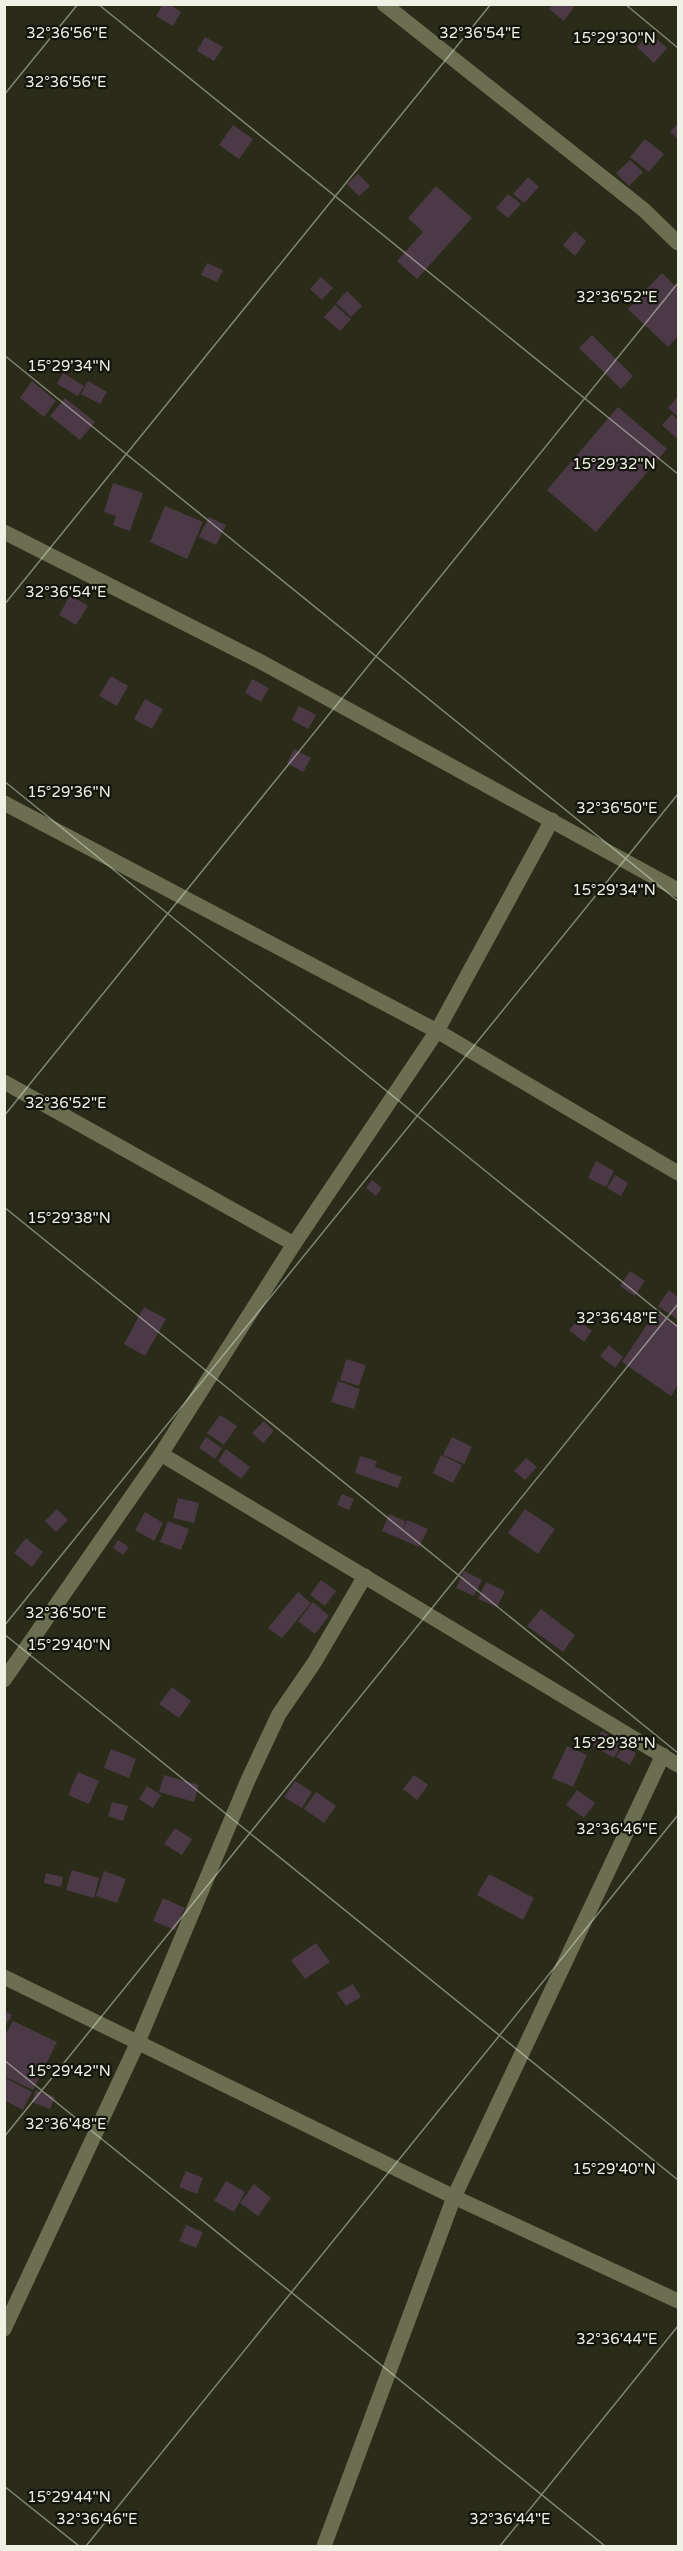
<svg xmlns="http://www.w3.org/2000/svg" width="683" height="2551" viewBox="0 0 683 2551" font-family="'Varela Round',sans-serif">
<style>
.building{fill:#4b3946}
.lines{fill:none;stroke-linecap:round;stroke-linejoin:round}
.minor{stroke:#6b6e50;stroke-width:15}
.ticks{fill:none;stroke:#f0f1e5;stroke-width:1.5;stroke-opacity:0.45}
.ticks-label{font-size:15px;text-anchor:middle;fill:#f0f1e5;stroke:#13140b;stroke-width:4.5;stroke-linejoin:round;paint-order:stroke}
</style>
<rect width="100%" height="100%" fill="#2a2c19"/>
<g class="building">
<polygon points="163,4 169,4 181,12 173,26 156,16"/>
<polygon points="553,4 570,4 574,7 564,21 549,9"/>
<polygon points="650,33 667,48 654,63 637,47"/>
<polygon points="205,37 223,47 214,61 197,51"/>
<polygon points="678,123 678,139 670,132"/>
<polygon points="233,125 253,139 239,159 219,145"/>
<polygon points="645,139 664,154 649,172 630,157"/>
<polygon points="630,160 643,172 629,186 616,173"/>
<polygon points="358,174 370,186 359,196 347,184"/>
<polygon points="528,177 539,187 524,203 513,194"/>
<polygon points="436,186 472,218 417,279 397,261 423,232 408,218"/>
<polygon points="508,194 521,204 508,218 496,208"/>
<polygon points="575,231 586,241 575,256 563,245"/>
<polygon points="207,263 223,270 217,282 201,275"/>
<polygon points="662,273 678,289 678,336 668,347 628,309"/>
<polygon points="321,277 333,288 322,300 310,289"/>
<polygon points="347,291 362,306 351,317 336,303"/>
<polygon points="335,305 351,319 340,331 324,317"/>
<polygon points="592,335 633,376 621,389 579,348"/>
<polygon points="63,373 84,386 78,396 57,384"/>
<polygon points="32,381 56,401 44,417 20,398"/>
<polygon points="88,381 107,392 100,404 81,394"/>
<polygon points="678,396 678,417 668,408"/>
<polygon points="65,398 95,422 80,440 50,416"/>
<polygon points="618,407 667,449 596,532 547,490"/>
<polygon points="672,414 678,420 678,435 676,438 662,425"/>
<polygon points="113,483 143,493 130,531 113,525 116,516 104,512"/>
<polygon points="165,506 203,522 187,559 150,542"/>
<polygon points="209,517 226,525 216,545 199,537"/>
<polygon points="70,595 88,606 76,625 59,615"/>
<polygon points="111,676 128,686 117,706 99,696"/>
<polygon points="252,679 269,688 261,702 245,693"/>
<polygon points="145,699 163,709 152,729 134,719"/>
<polygon points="299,706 316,715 308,729 292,720"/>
<polygon points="294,749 311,758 303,772 287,763"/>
<polygon points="596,1161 614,1171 606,1187 588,1178"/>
<polygon points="615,1175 628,1183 621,1196 607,1188"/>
<polygon points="372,1180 382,1188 376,1196 366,1188"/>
<polygon points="630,1271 645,1281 635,1296 620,1286"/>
<polygon points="669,1290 678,1297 678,1320 658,1306"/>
<polygon points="144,1307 166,1319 145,1356 124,1344"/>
<polygon points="656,1311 678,1326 678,1385 671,1396 622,1362"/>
<polygon points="578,1320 592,1331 584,1342 569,1330"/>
<polygon points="609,1345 623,1357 615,1368 600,1356"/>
<polygon points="346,1359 366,1365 359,1386 340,1380"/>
<polygon points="338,1381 360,1389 354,1409 331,1402"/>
<polygon points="220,1415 237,1426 224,1445 207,1433"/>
<polygon points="264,1421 274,1431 263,1443 252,1433"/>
<polygon points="206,1437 222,1448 215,1459 199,1448"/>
<polygon points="452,1437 472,1447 464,1464 443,1455"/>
<polygon points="226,1449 250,1467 241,1479 218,1461"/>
<polygon points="441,1455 462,1465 453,1483 433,1473"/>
<polygon points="360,1456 377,1461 375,1467 402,1477 398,1488 355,1473"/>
<polygon points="526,1458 537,1467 525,1480 514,1471"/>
<polygon points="342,1494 354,1499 349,1510 337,1505"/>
<polygon points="178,1498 199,1503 194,1523 173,1518"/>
<polygon points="57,1509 68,1520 56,1532 45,1521"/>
<polygon points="525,1509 555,1529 538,1554 508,1533"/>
<polygon points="145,1512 163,1523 154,1541 135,1530"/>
<polygon points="389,1514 405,1521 403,1529 407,1520 428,1529 419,1547 382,1531"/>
<polygon points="168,1521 189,1529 181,1550 160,1542"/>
<polygon points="26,1538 43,1552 32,1567 14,1553"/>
<polygon points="118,1540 129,1547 123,1555 113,1548"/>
<polygon points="464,1571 482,1580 474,1596 456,1588"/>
<polygon points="321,1580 336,1591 325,1606 310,1595"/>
<polygon points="486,1582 505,1591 497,1607 478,1599"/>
<polygon points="298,1592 311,1603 282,1638 268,1628"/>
<polygon points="313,1602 329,1616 315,1634 298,1621"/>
<polygon points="541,1609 575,1635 563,1652 527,1626"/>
<polygon points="172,1687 191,1701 179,1718 159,1704"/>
<polygon points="602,1731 622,1743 614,1758 593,1746"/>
<polygon points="567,1746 587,1755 573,1787 552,1778"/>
<polygon points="623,1746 636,1753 630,1765 616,1757"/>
<polygon points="111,1749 136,1759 129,1778 104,1768"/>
<polygon points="78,1772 99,1781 89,1804 68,1795"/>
<polygon points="164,1775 199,1785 194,1802 159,1792"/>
<polygon points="414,1775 428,1785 417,1800 403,1789"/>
<polygon points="295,1781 312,1792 302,1808 284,1797"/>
<polygon points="147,1786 161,1795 153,1808 139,1799"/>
<polygon points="577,1790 595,1803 584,1818 566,1805"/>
<polygon points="316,1792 336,1806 324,1823 304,1809"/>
<polygon points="112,1802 128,1806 123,1821 108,1816"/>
<polygon points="175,1828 192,1839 182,1855 164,1844"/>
<polygon points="72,1870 99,1878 94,1898 66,1890"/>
<polygon points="104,1871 126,1879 117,1903 96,1896"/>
<polygon points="46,1873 63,1877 61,1887 44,1883"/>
<polygon points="489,1874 534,1898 523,1920 477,1895"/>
<polygon points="163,1898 185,1908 175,1930 153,1921"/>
<polygon points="316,1943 330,1962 305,1979 291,1960"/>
<polygon points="353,1984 361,1997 346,2006 337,1993"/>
<polygon points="4,2011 12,2015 4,2028"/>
<polygon points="13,2021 57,2042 33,2090 4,2076 4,2037"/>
<polygon points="4,2077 32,2092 23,2110 4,2100"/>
<polygon points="36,2090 55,2097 50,2109 32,2102"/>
<polygon points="186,2171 203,2178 197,2194 179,2187"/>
<polygon points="226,2181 245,2192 234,2212 214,2201"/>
<polygon points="254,2184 271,2198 258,2216 240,2203"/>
<polygon points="186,2225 203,2232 196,2248 179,2241"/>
</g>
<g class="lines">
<g class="minor">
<polyline points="384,4 644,210 678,243"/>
<polyline points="4,532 263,663 678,890"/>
<polyline points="4,803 437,1031 678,1173"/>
<polyline points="4,1082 294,1244"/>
<polyline points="161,1454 678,1765"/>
<polyline points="4,1680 161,1454 294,1244 437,1031 552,820"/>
<polyline points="4,1977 454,2197 678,2301"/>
<polyline points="4,2329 138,2042 248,1780 279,1714 314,1663 365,1576"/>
<polyline points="324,2546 454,2197 663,1755"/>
</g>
</g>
<path class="ticks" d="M 98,4 L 678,474M 625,4 L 678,48M 4,95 L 78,4M 4,355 L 678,901M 4,605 L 491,4M 4,781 L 678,1327M 4,1116 L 678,283M 4,1207 L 678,1753M 4,1626 L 678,794M 4,1634 L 678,2180M 4,2060 L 605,2546M 4,2137 L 678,1304M 4,2486 L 79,2546M 86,2546 L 678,1815M 500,2546 L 678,2326"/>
<g class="ticks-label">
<text x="67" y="38">32°36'56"E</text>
<text x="480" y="38">32°36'54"E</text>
<text x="614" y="43">15°29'30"N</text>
<text x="66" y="87">32°36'56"E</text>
<text x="617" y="302">32°36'52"E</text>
<text x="69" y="371">15°29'34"N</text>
<text x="614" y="469">15°29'32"N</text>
<text x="66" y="597">32°36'54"E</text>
<text x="69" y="797">15°29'36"N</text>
<text x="617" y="813">32°36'50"E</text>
<text x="614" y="895">15°29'34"N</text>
<text x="66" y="1108">32°36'52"E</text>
<text x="69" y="1223">15°29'38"N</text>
<text x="617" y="1323">32°36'48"E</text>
<text x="66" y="1618">32°36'50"E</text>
<text x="69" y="1650">15°29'40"N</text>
<text x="614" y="1748">15°29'38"N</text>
<text x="617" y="1834">32°36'46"E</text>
<text x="69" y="2076">15°29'42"N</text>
<text x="66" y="2129">32°36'48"E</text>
<text x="614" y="2174">15°29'40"N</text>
<text x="617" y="2344">32°36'44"E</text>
<text x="69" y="2502">15°29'44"N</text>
<text x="97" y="2524">32°36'46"E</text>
<text x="510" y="2524">32°36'44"E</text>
</g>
<rect width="683" height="2551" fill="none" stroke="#f0f1e5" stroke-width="12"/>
</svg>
